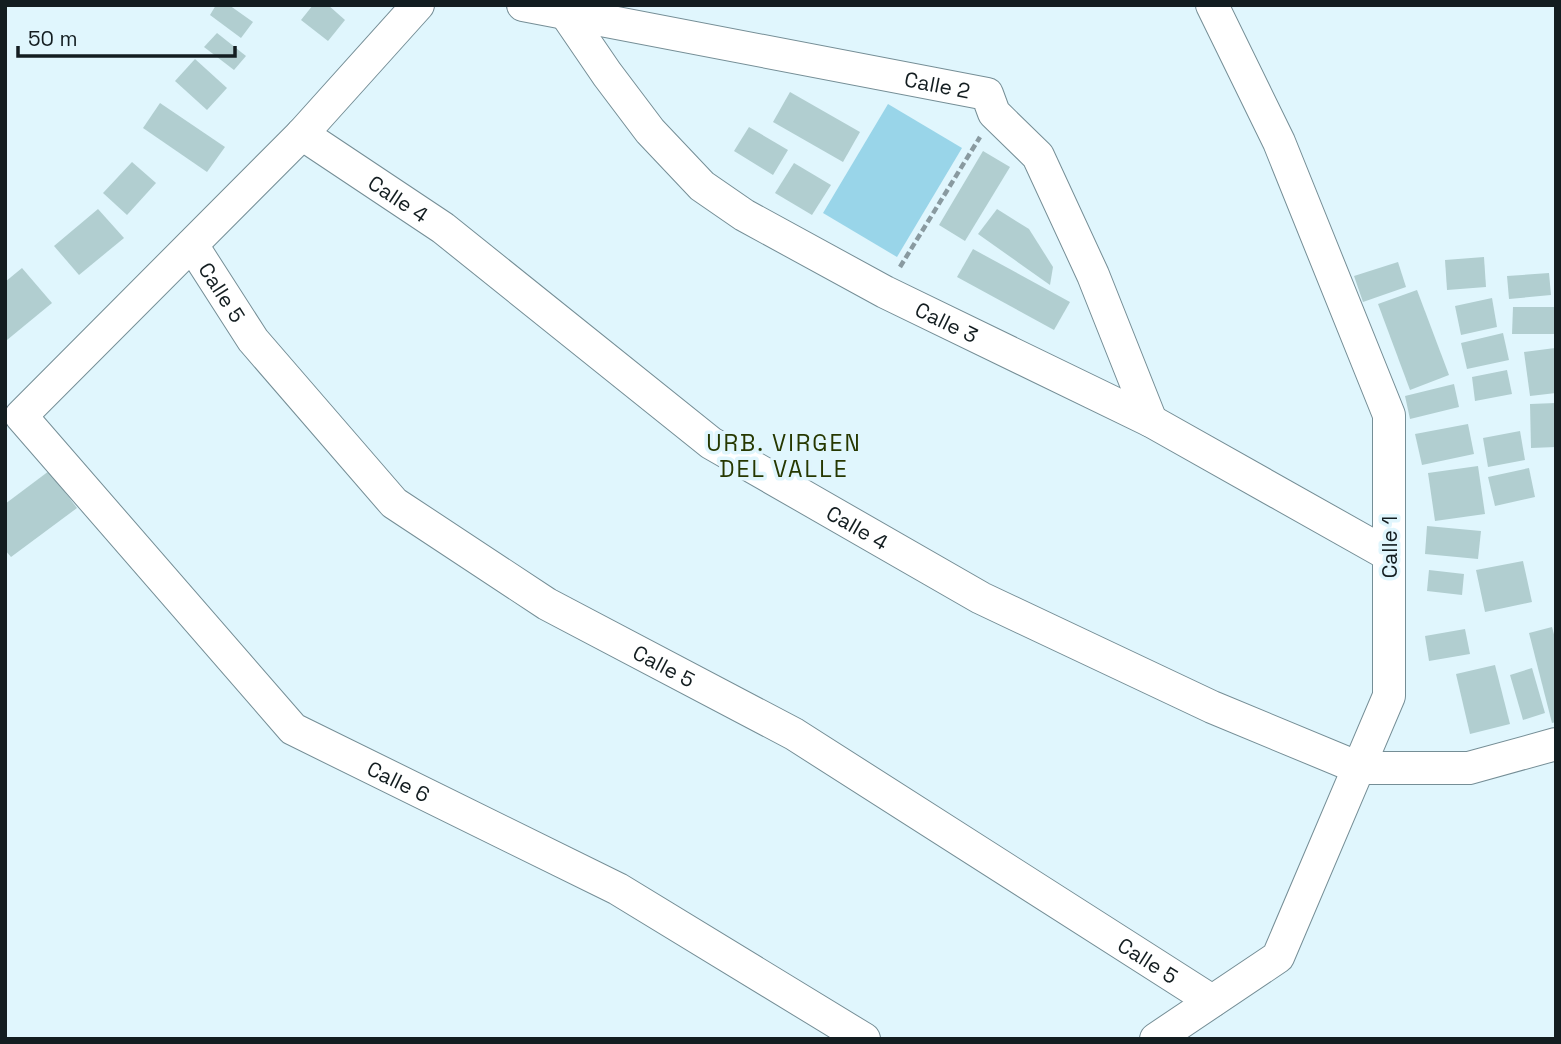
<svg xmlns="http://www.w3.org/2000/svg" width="1561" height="1044" viewBox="0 0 1561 1044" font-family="'Space Grotesk',sans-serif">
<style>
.green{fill:#99d5e9}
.building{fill:#b1ced0}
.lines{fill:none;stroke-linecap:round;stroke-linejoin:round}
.street-casing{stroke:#758e96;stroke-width:34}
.path{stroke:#899aa0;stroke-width:4.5;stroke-dasharray:7 3.5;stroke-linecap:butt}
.street{stroke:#fff;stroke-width:32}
.labels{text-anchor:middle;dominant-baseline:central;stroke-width:7;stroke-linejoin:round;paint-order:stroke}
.street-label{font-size:21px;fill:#131d20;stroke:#e0f6fd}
.neighbourhood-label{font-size:23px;letter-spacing:2px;fill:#263801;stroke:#e0f6fd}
</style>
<rect width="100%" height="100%" fill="#e0f6fd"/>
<polygon class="green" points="888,104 962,148 897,257 823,213"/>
<g class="building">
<polygon points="216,5 229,5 253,22 241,38 210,15"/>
<polygon points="313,5 328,5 345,20 328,41 301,20"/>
<polygon points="217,33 246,56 234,70 204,47"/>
<polygon points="195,59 227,88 207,110 175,81"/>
<polygon points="790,92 860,132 843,162 773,122"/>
<polygon points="160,103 225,147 207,172 143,128"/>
<polygon points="749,127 788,150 773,175 734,151"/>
<polygon points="983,151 1010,167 965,241 939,225"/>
<polygon points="132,162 156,183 127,215 103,193"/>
<polygon points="794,163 831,185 812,215 775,193"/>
<polygon points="98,209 124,238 79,275 54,246"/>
<polygon points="997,209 1029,229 1053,267 1050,285 978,234"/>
<polygon points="973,249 1070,302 1054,330 957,277"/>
<polygon points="1484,257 1486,287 1447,290 1445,260"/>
<polygon points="1398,262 1406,287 1363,302 1354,276"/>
<polygon points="22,268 52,303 7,340 5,338 5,282"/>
<polygon points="1549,273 1551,295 1509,299 1507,276"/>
<polygon points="1417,290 1449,375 1410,390 1378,304"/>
<polygon points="1492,298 1497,327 1461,335 1455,306"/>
<polygon points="1513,307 1556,307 1556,334 1512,334"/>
<polygon points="1503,333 1509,360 1467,369 1461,343"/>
<polygon points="1555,348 1556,393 1530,396 1524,352"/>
<polygon points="1507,370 1512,394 1475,401 1472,377"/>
<polygon points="1454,384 1459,407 1410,419 1405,396"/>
<polygon points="1556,403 1556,447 1531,448 1530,404"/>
<polygon points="1468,424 1474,454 1422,465 1415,434"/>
<polygon points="1520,431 1525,460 1488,467 1483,438"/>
<polygon points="1478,466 1485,514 1435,521 1428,473"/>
<polygon points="1529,468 1535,497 1495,506 1488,477"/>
<polygon points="49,471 77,508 11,557 5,550 5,504"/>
<polygon points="1427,526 1481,531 1478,559 1425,554"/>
<polygon points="1523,561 1532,602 1485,612 1476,570"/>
<polygon points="1429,570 1464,574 1462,595 1427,591"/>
<polygon points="1552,627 1556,642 1556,722 1552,723 1529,633"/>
<polygon points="1465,629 1470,654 1429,661 1425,636"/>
<polygon points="1495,665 1510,724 1470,734 1456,674"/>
<polygon points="1532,668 1545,713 1523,720 1510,675"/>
</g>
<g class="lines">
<g class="street-casing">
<g id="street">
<path id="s1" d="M 418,5 L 302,134 L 21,416 L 293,729 L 618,889 L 864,1039"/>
<path id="s2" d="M 523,5 L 987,94 L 994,113 L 1038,156 L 1093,275 L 1151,421"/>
<path id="s3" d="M 566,14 L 607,74 L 650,131 L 702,186 L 744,215 L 885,292 L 1151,421 L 1389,555"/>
<path id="s4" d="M 302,134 L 443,228 L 711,443 L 981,598 L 1212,707 L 1359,768 L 1469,768 L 1556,744"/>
<path id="s5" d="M 192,245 L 253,340 L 394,503 L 547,604 L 794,734 L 1212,1001"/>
<polyline points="1156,1039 1278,957 1389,696 1389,415 1279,142 1212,5"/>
</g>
</g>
<polyline class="path" points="900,267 980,137"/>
<use href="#street" class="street"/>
</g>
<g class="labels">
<g class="street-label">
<text stroke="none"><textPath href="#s2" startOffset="422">Calle 2</textPath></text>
<text stroke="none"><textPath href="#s4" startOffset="116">Calle 4</textPath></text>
<text stroke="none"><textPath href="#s5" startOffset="56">Calle 5</textPath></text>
<text stroke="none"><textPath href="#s3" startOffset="500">Calle 3</textPath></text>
<text stroke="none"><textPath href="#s4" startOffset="682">Calle 4</textPath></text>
<text transform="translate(1389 547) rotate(-90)">Calle 1</text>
<text stroke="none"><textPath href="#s5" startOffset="644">Calle 5</textPath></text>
<text stroke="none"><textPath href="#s1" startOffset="1104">Calle 6</textPath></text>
<text stroke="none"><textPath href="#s5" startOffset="1211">Calle 5</textPath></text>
</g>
<g class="neighbourhood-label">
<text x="784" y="443">URB. VIRGEN<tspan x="784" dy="26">DEL VALLE</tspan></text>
</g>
</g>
<rect width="1561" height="1044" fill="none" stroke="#131d20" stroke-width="14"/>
<path d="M18 46v10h217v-10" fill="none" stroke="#131d20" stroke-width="3.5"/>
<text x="28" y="46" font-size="21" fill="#131d20" stroke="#e0f6fd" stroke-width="5" paint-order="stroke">50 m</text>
</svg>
